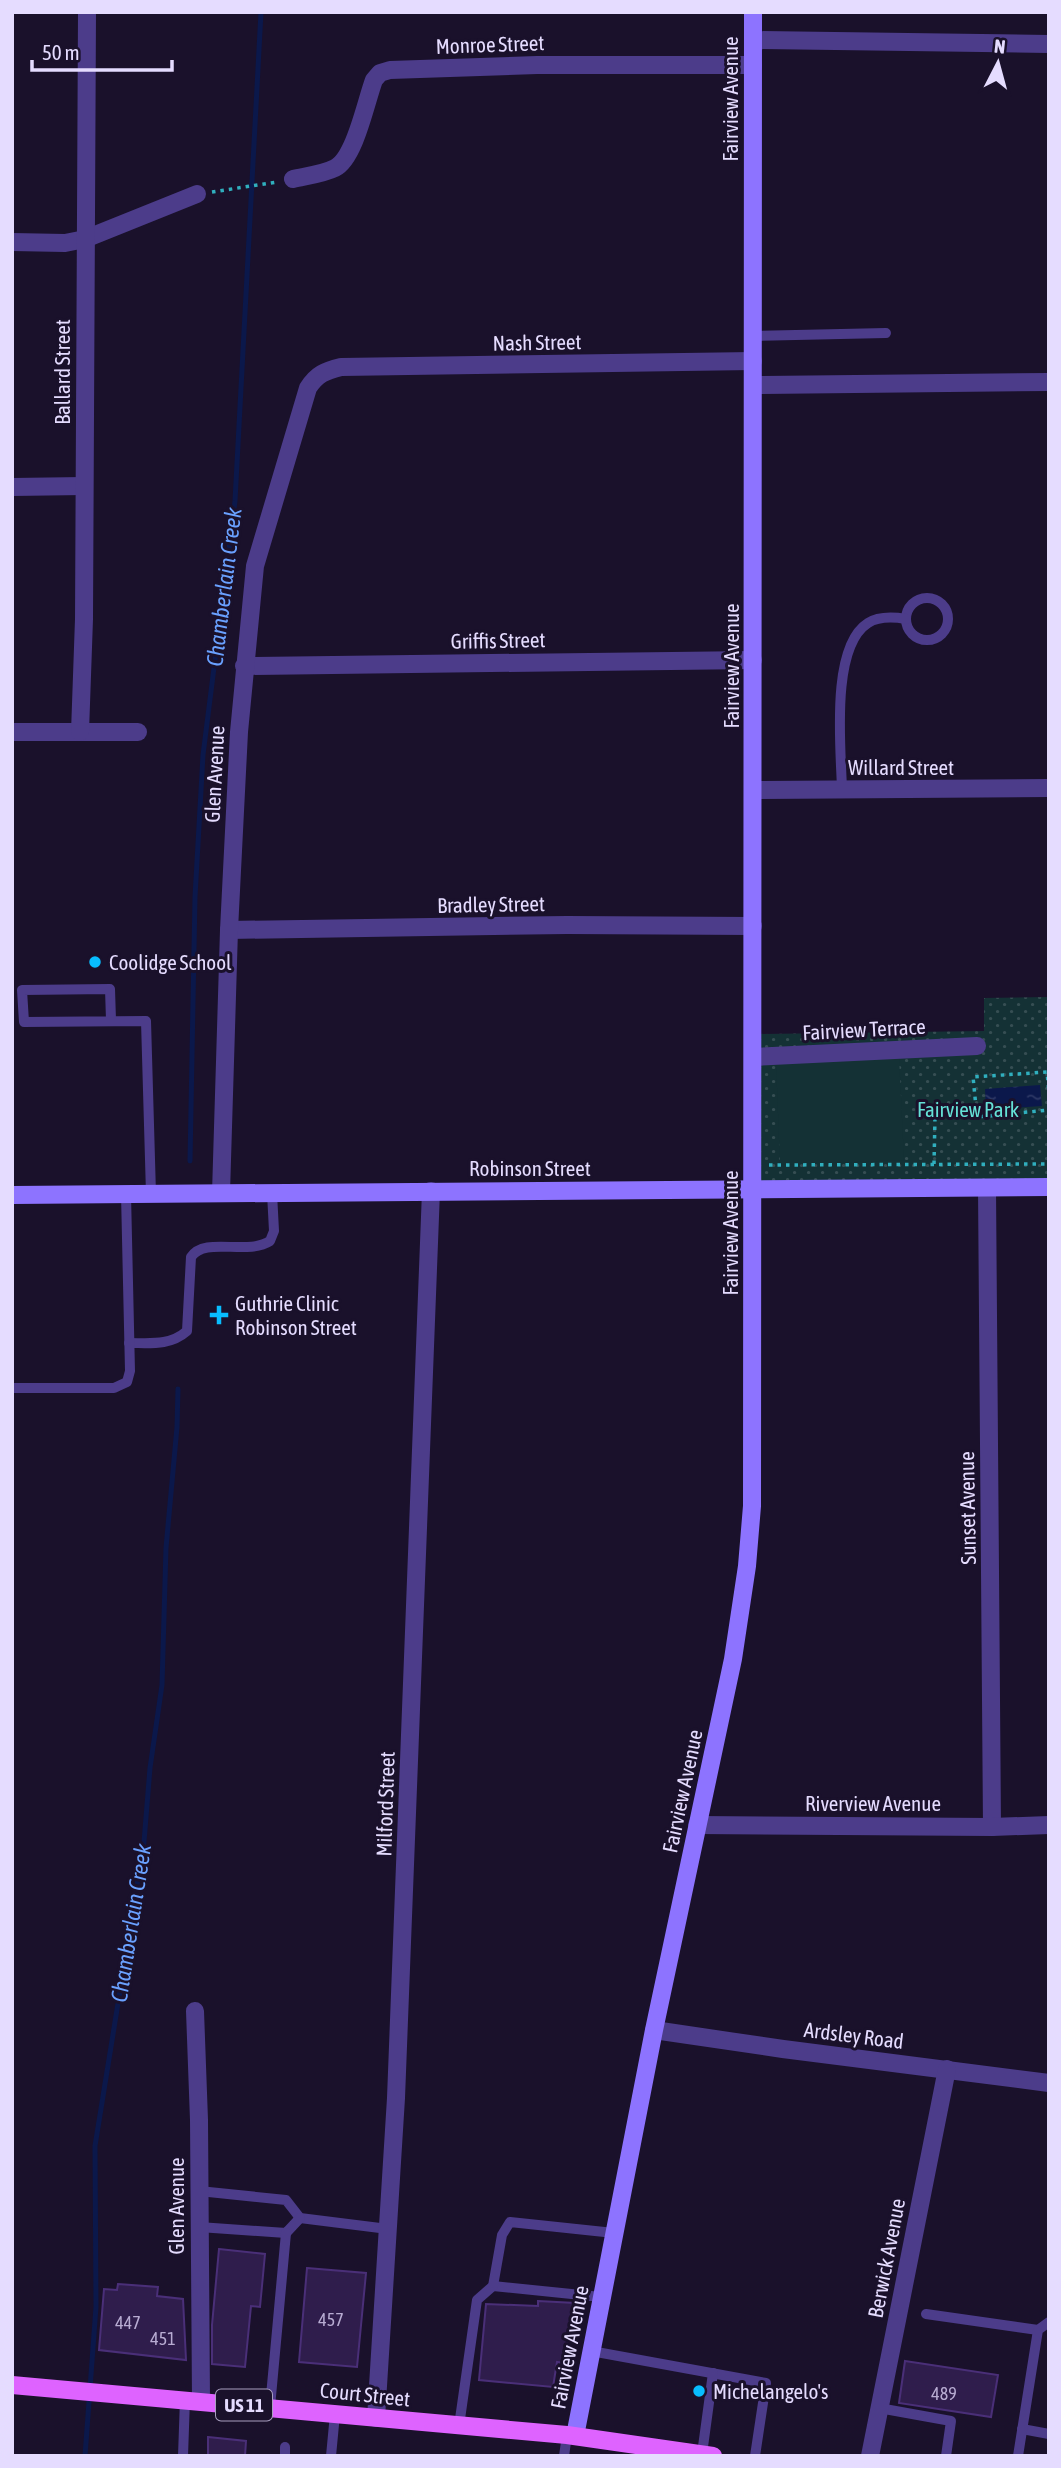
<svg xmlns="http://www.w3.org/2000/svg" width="1061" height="2468" viewBox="0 0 1061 2468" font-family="'Asap Condensed',sans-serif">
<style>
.park{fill:url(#park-dots)}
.pitch{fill:#143135}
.water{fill:url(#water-ripples)}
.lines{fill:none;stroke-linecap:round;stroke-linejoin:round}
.stream{stroke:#0b184b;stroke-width:5}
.building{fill:#2f1d4c;stroke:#4a2f78;stroke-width:2}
.path{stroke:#30afbe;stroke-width:3.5;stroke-dasharray:3.5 5;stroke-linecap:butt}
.lane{stroke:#4c3c8a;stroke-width:10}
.street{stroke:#4c3c8a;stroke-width:18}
.secondary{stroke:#8d73ff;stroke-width:18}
.primary{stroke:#de63ff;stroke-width:18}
.poi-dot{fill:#08bdff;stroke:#1a112b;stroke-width:2.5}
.labels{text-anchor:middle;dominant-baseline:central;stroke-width:6;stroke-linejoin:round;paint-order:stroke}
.number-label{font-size:18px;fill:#b8acd2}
.shield{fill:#1a112b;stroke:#a89fbf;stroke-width:2}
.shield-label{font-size:19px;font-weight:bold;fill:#e5dcff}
.street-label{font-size:21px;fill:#e5dcff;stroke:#1a112b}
.poi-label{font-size:21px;fill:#e5dcff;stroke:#1a112b;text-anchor:start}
.park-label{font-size:21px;fill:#65e1d7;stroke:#1a112b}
.water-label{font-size:23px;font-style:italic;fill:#6aa1ff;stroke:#1a112b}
</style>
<defs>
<pattern id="park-dots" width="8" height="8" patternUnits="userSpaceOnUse" patternTransform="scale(1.75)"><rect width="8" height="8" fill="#143135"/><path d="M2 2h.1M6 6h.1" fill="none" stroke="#364e53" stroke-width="1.8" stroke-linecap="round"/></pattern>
<pattern id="water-ripples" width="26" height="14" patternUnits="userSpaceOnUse" patternTransform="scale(1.75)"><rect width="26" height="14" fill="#0b184b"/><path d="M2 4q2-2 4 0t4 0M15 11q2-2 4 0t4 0" fill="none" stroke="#2e3966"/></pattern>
</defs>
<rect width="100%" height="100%" fill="#1a112b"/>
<polygon class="park" points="1049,997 1049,1187 752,1189 753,1034 984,1031 984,998"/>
<polygon class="pitch" points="899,1056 904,1160 780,1165 776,1062"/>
<polygon class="water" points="1040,1085 1042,1106 986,1110 985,1089"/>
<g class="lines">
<g class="stream">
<polyline points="190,1161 195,897 203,755 235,501 261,12"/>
<polyline points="85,2456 96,2307 95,2146 144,1842 150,1768 162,1685 166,1548 177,1427 178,1389"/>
</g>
</g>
<g class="building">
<polygon points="219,2249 265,2254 260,2307 251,2306 245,2367 212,2364 212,2325"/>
<polygon points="307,2268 366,2273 357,2367 299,2362"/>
<polygon points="118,2284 158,2287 157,2296 183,2299 186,2360 99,2350 104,2289 117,2290"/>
<polygon points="538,2301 575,2303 564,2363 557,2362 553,2387 479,2380 486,2304 538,2306"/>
<polygon points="905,2361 998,2375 991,2417 899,2403"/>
<polygon points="208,2437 246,2441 245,2456 208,2456"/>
</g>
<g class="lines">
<g class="path">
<polyline points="212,192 277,182"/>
<polyline points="977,1117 973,1077 1047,1072 1049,1093"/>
<polyline points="934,1164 935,1117 977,1117 1049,1110"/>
<polyline points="769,1165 1049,1164"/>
</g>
<g class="lane">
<polyline points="753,336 886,333"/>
<circle cx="927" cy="619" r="21"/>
<path d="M 842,790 C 841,749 830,647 868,623 C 879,616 894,617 906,619"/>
<polyline points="111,1020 110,989 22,990 24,1022 146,1021 151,1194"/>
<path d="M 129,1343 C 150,1343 170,1346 187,1331 L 191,1257 C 205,1236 247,1256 270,1241 L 274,1231 L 272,1193"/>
<polyline points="12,1388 114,1388 127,1382 130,1371 126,1194"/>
<polyline points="199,2191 286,2200 300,2218 388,2229"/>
<polyline points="199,2227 286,2233 300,2218"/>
<polyline points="493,2286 601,2297"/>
<polyline points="926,2314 1038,2330"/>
<polyline points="591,2351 766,2383 755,2456"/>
<polyline points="270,2407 286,2233"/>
<polyline points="879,2408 951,2421 946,2456"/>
<polyline points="459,2426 477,2300 493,2286 502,2235 510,2222 614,2233"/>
<polyline points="1022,2429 1049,2434"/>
<polyline points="702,2454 713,2373"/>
<polyline points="183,2456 185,2399"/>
<polyline points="285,2456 285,2447"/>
<polyline points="331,2456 335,2414"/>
<polyline points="564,2456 567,2435"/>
<polyline points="1018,2456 1038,2330 1049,2322"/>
</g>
<g class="street">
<polyline points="753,40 1049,44"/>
<path d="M 293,179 C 306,176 323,174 335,168 C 355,158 366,101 374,80 L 380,73 L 390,70 L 537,65 L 753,65"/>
<polyline points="12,242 65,243 85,239 197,194"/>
<polyline points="753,385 1049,382"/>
<polyline points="12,487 84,486"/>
<polyline points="244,666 753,660"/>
<polyline points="12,732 138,732"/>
<polyline points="80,732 84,619 87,12"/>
<polyline points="753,790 1049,788"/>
<polyline points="229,930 567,925 753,926"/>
<polyline points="753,1057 977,1046"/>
<polyline points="987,1188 992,1827"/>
<path d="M 221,1193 L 229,930 L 239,732 L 255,566 L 308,388 C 317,374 325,371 341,367 L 753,361"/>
<polyline points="697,1825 992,1827 1049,1825"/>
<polyline points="195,2011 199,2120 201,2401"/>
<polyline points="654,2030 783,2049 1049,2083"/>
<polyline points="376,2418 396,2098 431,1191"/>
<polyline points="870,2456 947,2069"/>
</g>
<g class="secondary">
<polyline points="12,1195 1049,1187"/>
<polyline points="575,2436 654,2030 733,1659 747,1566 752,1506 753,12"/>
</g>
<polyline class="primary" points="12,2385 567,2435 713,2456"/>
</g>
<g class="poi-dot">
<circle cx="95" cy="962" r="7"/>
<path d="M215.5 1304.5h7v7h7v7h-7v7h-7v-7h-7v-7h7z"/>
<circle cx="699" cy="2391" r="7"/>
</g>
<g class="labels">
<g class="number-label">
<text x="331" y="2319">457</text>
<text x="128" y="2322">447</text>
<text x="163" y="2338">451</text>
<text x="944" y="2393">489</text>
</g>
<rect class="shield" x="216" y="2389.5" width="56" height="31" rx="5"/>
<g class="shield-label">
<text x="244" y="2405">US 11</text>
</g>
<g class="street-label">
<text transform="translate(490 44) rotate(-2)">Monroe Street</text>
<text transform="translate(730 99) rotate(-90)">Fairview Avenue</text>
<text transform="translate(537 342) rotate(-1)">Nash Street</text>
<text transform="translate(62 372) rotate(-90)">Ballard Street</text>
<text transform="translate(498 640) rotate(-1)">Griffis Street</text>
<text transform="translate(731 666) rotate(-90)">Fairview Avenue</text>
<text x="901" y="767">Willard Street</text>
<text transform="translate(214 774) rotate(-87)">Glen Avenue</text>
<text transform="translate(491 904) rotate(-1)">Bradley Street</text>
<text transform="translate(864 1029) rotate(-3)">Fairview Terrace</text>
<text x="530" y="1168">Robinson Street</text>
<text transform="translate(730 1233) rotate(-90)">Fairview Avenue</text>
<text transform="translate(967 1508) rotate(-91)">Sunset Avenue</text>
<text transform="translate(682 1791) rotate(-78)">Fairview Avenue</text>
<text x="873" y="1803">Riverview Avenue</text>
<text transform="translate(385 1804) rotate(-88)">Milford Street</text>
<text transform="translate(854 2035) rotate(7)">Ardsley Road</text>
<text transform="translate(176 2206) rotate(-90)">Glen Avenue</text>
<text transform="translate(886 2258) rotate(-79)">Berwick Avenue</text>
<text transform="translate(569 2347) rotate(-79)">Fairview Avenue</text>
<text transform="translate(365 2394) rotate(6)">Court Street</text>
</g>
<g class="poi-label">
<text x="109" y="962">Coolidge School</text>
<text x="235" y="1303">Guthrie Clinic<tspan x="235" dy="24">Robinson Street</tspan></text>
<text x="713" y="2391">Michelangelo's</text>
</g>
<g class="park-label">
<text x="968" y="1109">Fairview Park</text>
</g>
<g class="water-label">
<text transform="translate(224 587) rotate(-83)">Chamberlain Creek</text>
<text transform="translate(131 1923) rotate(-81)">Chamberlain Creek</text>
</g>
</g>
<rect width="1061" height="2468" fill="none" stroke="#e5dcff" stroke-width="28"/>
<g transform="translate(998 63) rotate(6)" stroke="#1a112b" stroke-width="5" paint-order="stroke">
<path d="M0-5L12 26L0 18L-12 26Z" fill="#e5dcff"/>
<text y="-10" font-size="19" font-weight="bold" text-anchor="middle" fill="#e5dcff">N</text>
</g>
<path d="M32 60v10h140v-10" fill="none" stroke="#e5dcff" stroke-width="3.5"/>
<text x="42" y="60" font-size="21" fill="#e5dcff" stroke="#1a112b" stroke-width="5" paint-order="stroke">50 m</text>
</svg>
